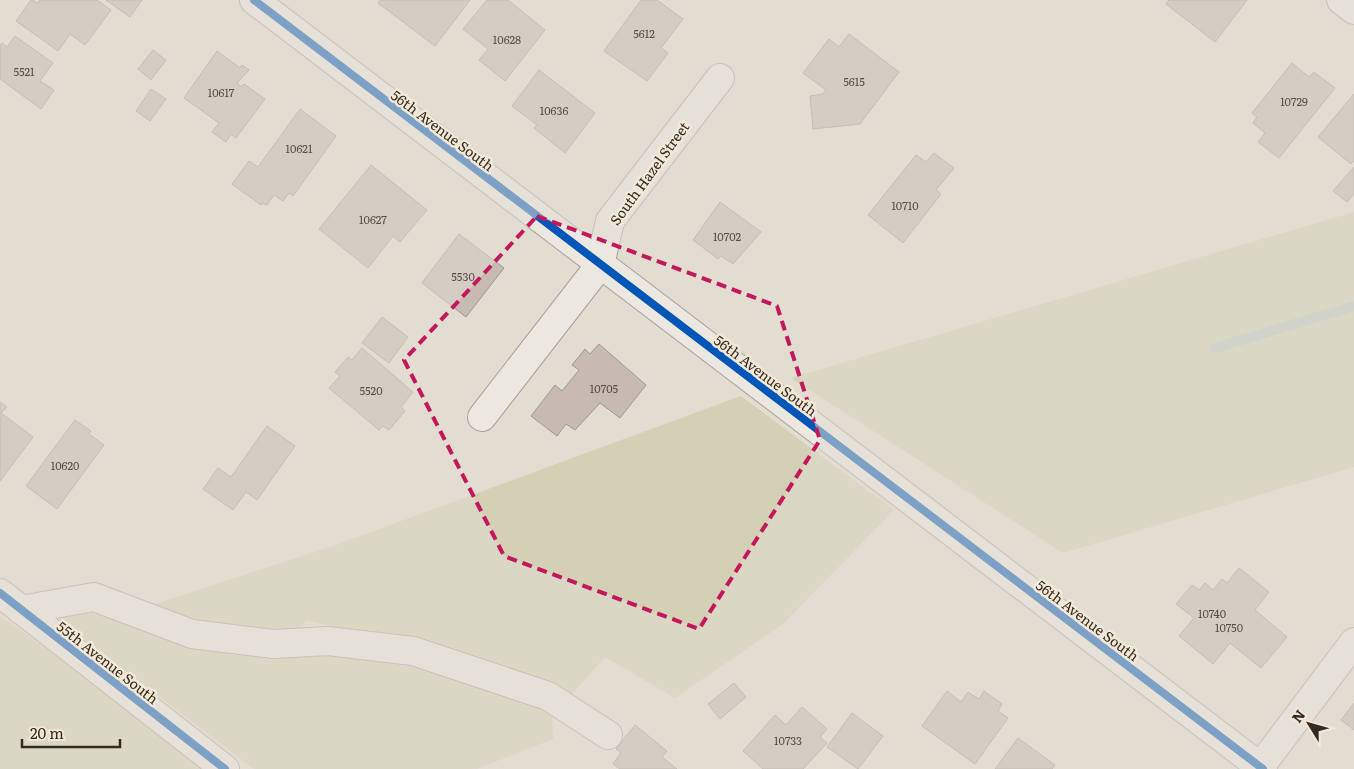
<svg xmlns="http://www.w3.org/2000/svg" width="1354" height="769" viewBox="0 0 1354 769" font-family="Literata,serif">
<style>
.green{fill:#d3d0b5}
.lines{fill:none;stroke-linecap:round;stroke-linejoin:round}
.stream{stroke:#bac7be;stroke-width:10}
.building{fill:#c6bab2;stroke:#a29890}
.minor-casing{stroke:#a8a199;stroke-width:30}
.minor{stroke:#ebe7e1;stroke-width:28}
.cycleway-casing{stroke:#f2e8d8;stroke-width:11}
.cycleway{stroke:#0057b8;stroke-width:8}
.marked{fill:none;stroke:#c2185b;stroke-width:4;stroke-dasharray:10 6;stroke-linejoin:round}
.labels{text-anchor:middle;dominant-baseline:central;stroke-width:5;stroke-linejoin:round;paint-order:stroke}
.number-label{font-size:11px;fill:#5a4d46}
.street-label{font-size:14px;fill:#362922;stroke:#f2e8d8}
</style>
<rect width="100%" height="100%" fill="#e2dcd1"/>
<g class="green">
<polygon points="1354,212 1354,467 1063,553 791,378"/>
<polygon points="741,396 894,510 783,624 675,698 605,657 571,695 539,680 392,638 307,621 292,634 244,632 149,606 336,545"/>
<polygon points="87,610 235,655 319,652 437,671 552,709 553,739 477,769 254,769 55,617"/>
<polygon points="0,616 29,636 209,769 0,769"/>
</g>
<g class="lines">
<polyline class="stream" points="1215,348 1354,306"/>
</g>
<g class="building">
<polygon points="31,0 38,3 40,0 97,0 111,10 85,45 70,34 58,51 16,21"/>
<polygon points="106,0 142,0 130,17"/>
<polygon points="380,0 470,0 435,46 378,3"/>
<polygon points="487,0 508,0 545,30 505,81 479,60 488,49 463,29"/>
<polygon points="641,0 657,0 683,19 661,48 668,53 647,81 604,51"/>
<polygon points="1169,0 1247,0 1215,42 1166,4"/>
<polygon points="849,34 899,72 860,124 813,129 810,96 823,94 826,90 803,73 829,39 839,47"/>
<polygon points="15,36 53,63 40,81 54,90 41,109 0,79 0,46 2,43 7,47"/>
<polygon points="153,50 166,60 151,80 138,69"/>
<polygon points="217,51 240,68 242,65 249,70 237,83 242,87 244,84 265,99 236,138 231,134 226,142 212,132 219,123 184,98"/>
<polygon points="1292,63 1309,77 1314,72 1335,88 1279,158 1258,142 1265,133 1253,123 1257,117 1252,113"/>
<polygon points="539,70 595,113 565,153 534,128 537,125 512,106"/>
<polygon points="151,89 166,99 150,121 136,111"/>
<polygon points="1354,94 1354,161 1351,164 1318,137"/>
<polygon points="300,109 336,136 293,196 289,193 283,201 274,195 267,205 262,203 261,205 232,184 249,161 258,167"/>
<polygon points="934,153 954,168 936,190 941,194 903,243 868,215 916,155 926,162"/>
<polygon points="371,165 427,210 400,242 393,236 368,268 319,229"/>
<polygon points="1354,167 1354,194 1347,202 1333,191"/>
<polygon points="720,202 761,232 733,264 721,256 718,259 693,240"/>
<polygon points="459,234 504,268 466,317 422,283"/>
<polygon points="382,317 408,337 389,363 362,343"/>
<polygon points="599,344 646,385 620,418 600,403 575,430 566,424 557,436 531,416 555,385 562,391 579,370 572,365 585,349 590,354"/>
<polygon points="362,348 413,392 401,407 405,411 389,430 383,426 379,430 329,388 340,376 335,372 348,357 352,360"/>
<polygon points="0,402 7,407 1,413 33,437 0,481"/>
<polygon points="75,420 91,431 89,434 104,445 57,509 26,486"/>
<polygon points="267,426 295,446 257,500 246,492 233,510 203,489 218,468 231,477"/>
<polygon points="1239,568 1269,592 1255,610 1287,637 1261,668 1230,643 1213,664 1179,636 1194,618 1176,604 1192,585 1199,590 1205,583 1213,590 1222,579 1227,583"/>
<polygon points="734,683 746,697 720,719 708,704"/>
<polygon points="947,691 961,702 968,692 979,699 984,691 1002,704 998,711 1008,718 975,764 922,726"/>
<polygon points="1354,703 1354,730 1341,720"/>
<polygon points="802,707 827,729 820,737 827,743 803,769 763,769 743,751 775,715 786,725"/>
<polygon points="852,713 883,736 858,769 827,747"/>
<polygon points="635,725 667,751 662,757 677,769 620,769 613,764 621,753 616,749"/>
<polygon points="1018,738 1055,765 1052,769 995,769"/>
</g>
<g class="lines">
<g class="minor-casing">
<g id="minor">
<polyline points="254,0 1263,769"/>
<polyline points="1341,0 1354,10"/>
<polyline points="482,417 600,265 610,221 720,78"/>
<polyline points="0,593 225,769"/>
<polyline points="21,610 94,597 192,634 274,644 328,641 413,651 548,696 608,735"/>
<polyline points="1260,767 1354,642"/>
</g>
</g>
<use href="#minor" class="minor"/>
<g class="cycleway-casing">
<g id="cycleway">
<polyline points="254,0 1263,769"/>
<polyline points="0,593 225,769"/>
</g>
</g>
<use href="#cycleway" class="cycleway"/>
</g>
<path d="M0 0H1354V769H0ZM 537,216 L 777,306 L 820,440 L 699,629 L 504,556 L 404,360 Z" fill="#e2dcd1" fill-opacity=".55" fill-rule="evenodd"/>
<path class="marked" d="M 537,216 L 777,306 L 820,440 L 699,629 L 504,556 L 404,360 Z"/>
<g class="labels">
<g class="number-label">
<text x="644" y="33">5612</text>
<text x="507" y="39">10628</text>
<text x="24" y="71">5521</text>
<text x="854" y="81">5615</text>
<text x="221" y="92">10617</text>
<text x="1294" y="101">10729</text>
<text x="554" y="110">10636</text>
<text x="299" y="148">10621</text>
<text x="905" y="205">10710</text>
<text x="373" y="219">10627</text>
<text x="727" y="236">10702</text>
<text x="463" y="276">5530</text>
<text x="604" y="388">10705</text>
<text x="371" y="390">5520</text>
<text x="65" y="465">10620</text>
<text x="1212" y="613">10740</text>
<text x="1229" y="627">10750</text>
<text x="788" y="740">10733</text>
</g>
<g class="street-label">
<text transform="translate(443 130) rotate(37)">56th Avenue South</text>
<text transform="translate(649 173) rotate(-54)">South Hazel Street</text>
<text transform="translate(766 375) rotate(37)">56th Avenue South</text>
<text transform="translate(1088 620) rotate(37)">56th Avenue South</text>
<text transform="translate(108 662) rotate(38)">55th Avenue South</text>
</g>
</g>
<g transform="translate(1309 724) rotate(307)" stroke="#f2e8d8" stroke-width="4" paint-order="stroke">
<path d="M0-4L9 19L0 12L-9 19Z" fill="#362922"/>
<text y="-8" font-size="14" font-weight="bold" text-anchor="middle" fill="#362922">N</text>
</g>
<path d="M22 739v8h98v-8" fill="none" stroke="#362922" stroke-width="2.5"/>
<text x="30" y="739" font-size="15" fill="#362922" stroke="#f2e8d8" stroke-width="4" paint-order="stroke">20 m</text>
</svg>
